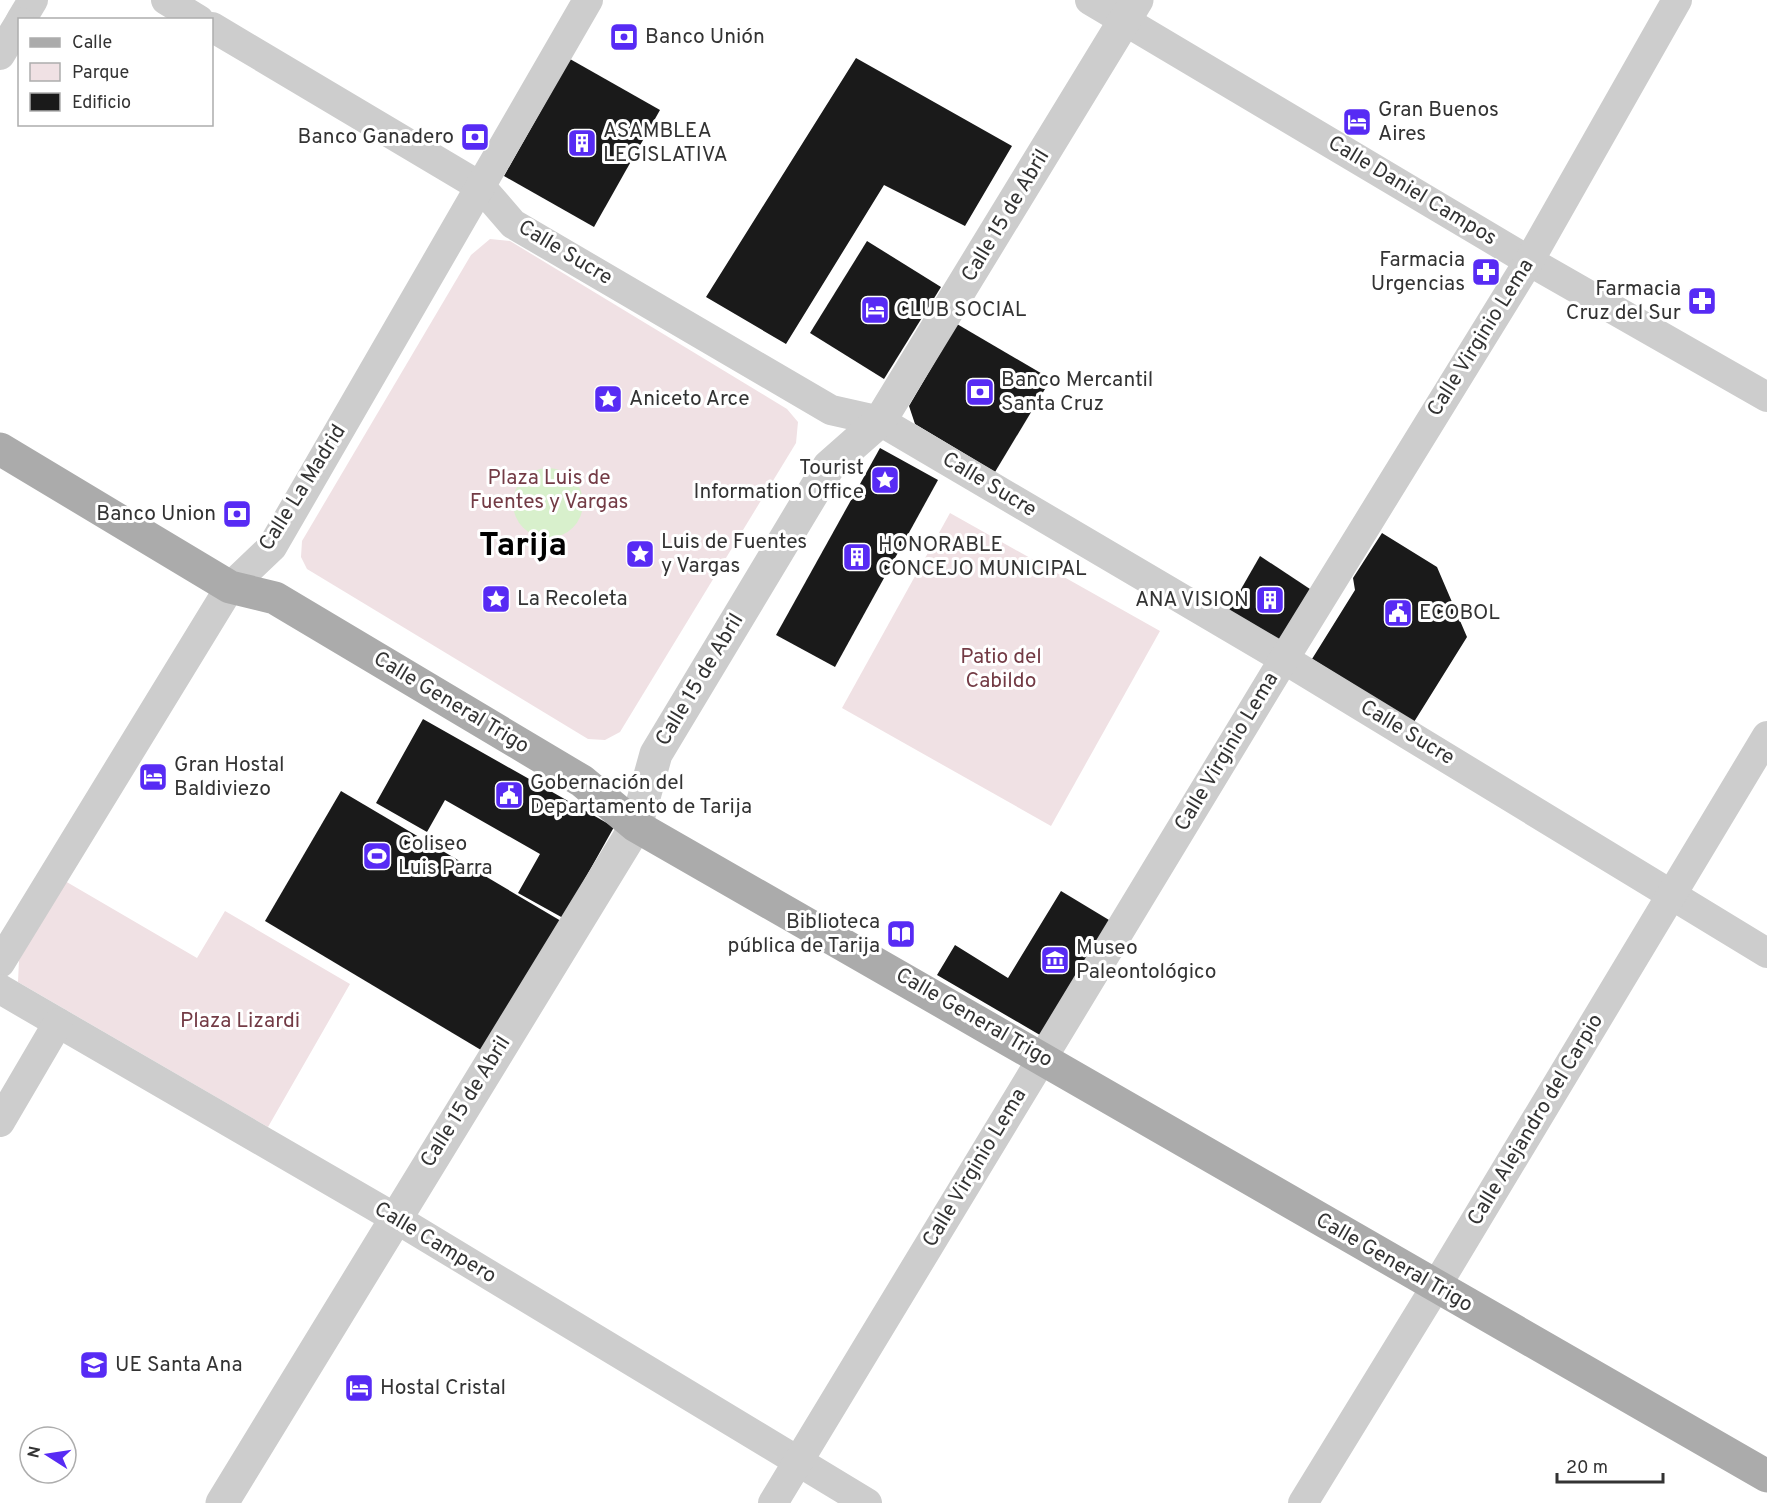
<svg xmlns="http://www.w3.org/2000/svg" width="1767" height="1503" viewBox="0 0 1767 1503" font-family="Overpass,sans-serif">
<style>
.green{fill:#f0e1e4}
.water{fill:#d8f0cc}
.building{fill:#1a1a1a}
.lines{fill:none;stroke-linecap:round;stroke-linejoin:round}
.minor{stroke:#cdcdcd;stroke-width:30}
.tertiary{stroke:#cdcdcd;stroke-width:33}
.primary{stroke:#ababab;stroke-width:33}
.labels{text-anchor:middle;dominant-baseline:central;stroke-width:6;stroke-linejoin:round;paint-order:stroke}
.poi-label{font-size:21px;fill:#333;stroke:#fff;text-anchor:start}
.street-label{font-size:21px;fill:#333;stroke:#fff}
.park-label{font-size:21px;fill:#733b45;stroke:#fff}
.town-label{font-size:33px;font-weight:bold;fill:#000;stroke:#fff}
</style>
<rect width="100%" height="100%" fill="#fff"/>
<g class="green">
<polygon points="490,239 510,241 787,409 798,422 796,443 620,732 605,740 588,739 307,569 301,557 302,541 471,255"/>
<polygon points="950,513 1160,631 1051,826 842,708"/>
<polygon points="65,881 197,958 225,911 350,984 268,1127 18,982 19,960"/>
</g>
<circle class="water" cx="548" cy="503" r="35"/>
<g class="building">
<polygon points="856,58 1012,146 965,226 884,185 786,344 706,297"/>
<polygon points="570,59 660,110 594,227 504,176"/>
<polygon points="867,241 941,287 884,379 810,333"/>
<polygon points="957,324 1051,379 995,472 915,424 909,406"/>
<polygon points="880,448 938,480 835,667 776,635"/>
<polygon points="1382,533 1437,567 1467,637 1414,722 1312,659 1355,590 1353,578"/>
<polygon points="1260,556 1313,591 1279,643 1229,610"/>
<polygon points="423,719 614,827 563,918 518,893 540,854 445,800 427,832 376,803"/>
<polygon points="341,791 561,921 481,1050 265,921"/>
<polygon points="1061,891 1114,923 1045,1038 937,975 955,945 1008,978"/>
</g>
<g class="lines">
<g class="minor">
<polyline points="166,0 199,20"/>
<polyline points="1090,0 1529,261 1767,397"/>
<polyline points="21,20 33,0"/>
<polyline points="212,27 481,187 513,224 831,410 880,421 1284,659 1767,953"/>
<polyline points="0,55 20,22"/>
<polyline points="0,963 230,587 272,547 588,0"/>
<polyline points="0,989 395,1218 867,1503"/>
<polyline points="0,1122 58,1023"/>
<polyline points="773,1503 1284,659 1529,261 1677,0"/>
<polyline points="1303,1503 1435,1288 1767,736"/>
</g>
<polyline class="tertiary" points="222,1503 636,826 656,754 829,466 880,421 1137,0"/>
<path class="primary" d="M 0,449 L 230,587 L 275,598 L 582,781 L 636,826 C 1014,1041 1389,1262 1767,1476"/>
</g>
<defs>
<g id="bank-square" transform="scale(1.5)"><rect x="-9" y="-9" width="18" height="18" rx="4" fill="#572bf4" stroke="#fff"/><path d="M-6-4H6V4H-6ZM0-2.3a2.3 2.3 0 1 0 0 4.6a2.3 2.3 0 1 0 0-4.6Z" fill="#fff"/></g>
<g id="hotel-square" transform="scale(1.5)"><rect x="-9" y="-9" width="18" height="18" rx="4" fill="#572bf4" stroke="#fff"/><path d="M-6-4.5h1.5V1H6V5H4.5V3h-9V5H-6ZM-4 0a1.8 1.8 0 1 1 3.6 0ZM.5 0V-2.5h3Q6-2.5 6 0Z" fill="#fff"/></g>
<g id="building-square" transform="scale(1.5)"><rect x="-9" y="-9" width="18" height="18" rx="4" fill="#572bf4" stroke="#fff"/><path d="M-4-6H4V6H1V3H-1V6H-4ZM-2.5-4.3h1.7v1.8h-1.7ZM.8-4.3h1.7v1.8H.8ZM-2.5-1h1.7V.8h-1.7ZM.8-1h1.7V.8H.8Z" fill="#fff"/></g>
<g id="pharmacy-square" transform="scale(1.5)"><rect x="-9" y="-9" width="18" height="18" rx="4" fill="#572bf4" stroke="#fff"/><path d="M-2-6h4v4h4v4h-4v4h-4v-4h-4v-4h4Z" fill="#fff"/></g>
<g id="sight-square" transform="scale(1.5)"><rect x="-9" y="-9" width="18" height="18" rx="4" fill="#572bf4" stroke="#fff"/><path d="M0-6L1.8-2.2L6-1.7L2.9 1.2L3.7 5.4L0 3.3L-3.7 5.4L-2.9 1.2L-6-1.7L-1.8-2.2Z" fill="#fff"/></g>
<g id="civic-square" transform="scale(1.5)"><rect x="-9" y="-9" width="18" height="18" rx="4" fill="#572bf4" stroke="#fff"/><path d="M-.6-6.5H3V-4.5H.6V-3L4-1V1h2V6H-6V1h2V-1L-.6-3ZM-1.2 2.5V6h2.4V2.5Z" fill="#fff"/></g>
<g id="stadium-square" transform="scale(1.5)"><rect x="-9" y="-9" width="18" height="18" rx="4" fill="#572bf4" stroke="#fff"/><path d="M0-5a6.5 5 0 1 0 0 10a6.5 5 0 1 0 0-10ZM-3.5-1.8h7v3.6h-7Z" fill="#fff"/></g>
<g id="library-square" transform="scale(1.5)"><rect x="-9" y="-9" width="18" height="18" rx="4" fill="#572bf4" stroke="#fff"/><path d="M-6-4Q-3-5.5-.7-3.5V5Q-3 3-6 4ZM6-4Q3-5.5 .7-3.5V5Q3 3 6 4Z" fill="#fff"/></g>
<g id="museum-square" transform="scale(1.5)"><rect x="-9" y="-9" width="18" height="18" rx="4" fill="#572bf4" stroke="#fff"/><path d="M0-6L6-3V-2H-6V-3ZM-5-1h2V3h-2ZM-1-1h2V3h-2ZM3-1h2V3H3ZM-6 4H6V6H-6Z" fill="#fff"/></g>
<g id="school-square" transform="scale(1.5)"><rect x="-9" y="-9" width="18" height="18" rx="4" fill="#572bf4" stroke="#fff"/><path d="M0-5L7-2L0 1L-7-2ZM-4 1L0 2.5L4 1V4Q0 6-4 4Z" fill="#fff"/></g>
</defs>
<g fill-rule="evenodd">
<use href="#bank-square" x="624" y="37"/>
<use href="#hotel-square" x="1357" y="122"/>
<use href="#bank-square" x="475" y="137"/>
<use href="#building-square" x="582" y="143"/>
<use href="#pharmacy-square" x="1486" y="272"/>
<use href="#pharmacy-square" x="1702" y="301"/>
<use href="#hotel-square" x="875" y="310"/>
<use href="#bank-square" x="980" y="392"/>
<use href="#sight-square" x="608" y="399"/>
<use href="#sight-square" x="885" y="480"/>
<use href="#bank-square" x="237" y="514"/>
<use href="#sight-square" x="640" y="554"/>
<use href="#building-square" x="857" y="557"/>
<use href="#sight-square" x="496" y="599"/>
<use href="#building-square" x="1270" y="600"/>
<use href="#civic-square" x="1398" y="613"/>
<use href="#hotel-square" x="153" y="777"/>
<use href="#civic-square" x="509" y="795"/>
<use href="#stadium-square" x="377" y="856"/>
<use href="#library-square" x="901" y="934"/>
<use href="#museum-square" x="1055" y="960"/>
<use href="#school-square" x="94" y="1365"/>
<use href="#hotel-square" x="359" y="1388"/>
</g>
<g class="labels">
<g class="poi-label">
<text x="645" y="37">Banco Unión</text>
<text x="1378" y="110">Gran Buenos<tspan x="1378" dy="24">Aires</tspan></text>
<text x="603" y="131">ASAMBLEA<tspan x="603" dy="24">LEGISLATIVA</tspan></text>
<text x="454" y="137" text-anchor="end">Banco Ganadero</text>
<text x="1465" y="260" text-anchor="end">Farmacia<tspan x="1465" dy="24">Urgencias</tspan></text>
<text x="1681" y="289" text-anchor="end">Farmacia<tspan x="1681" dy="24">Cruz del Sur</tspan></text>
<text x="896" y="310">CLUB SOCIAL</text>
<text x="1001" y="380">Banco Mercantil<tspan x="1001" dy="24">Santa Cruz</tspan></text>
<text x="629" y="399">Aniceto Arce</text>
<text x="864" y="468" text-anchor="end">Tourist<tspan x="864" dy="24">Information Office</tspan></text>
<text x="216" y="514" text-anchor="end">Banco Union</text>
<text x="661" y="542">Luis de Fuentes<tspan x="661" dy="24">y Vargas</tspan></text>
<text x="878" y="545">HONORABLE<tspan x="878" dy="24">CONCEJO MUNICIPAL</tspan></text>
<text x="517" y="599">La Recoleta</text>
<text x="1249" y="600" text-anchor="end">ANA VISION</text>
<text x="1419" y="613">ECOBOL</text>
<text x="174" y="765">Gran Hostal<tspan x="174" dy="24">Baldiviezo</tspan></text>
<text x="530" y="783">Gobernación del<tspan x="530" dy="24">Departamento de Tarija</tspan></text>
<text x="398" y="844">Coliseo<tspan x="398" dy="24">Luis Parra</tspan></text>
<text x="880" y="922" text-anchor="end">Biblioteca<tspan x="880" dy="24">pública de Tarija</tspan></text>
<text x="1076" y="948">Museo<tspan x="1076" dy="24">Paleontológico</tspan></text>
<text x="115" y="1365">UE Santa Ana</text>
<text x="380" y="1388">Hostal Cristal</text>
</g>
<g class="street-label">
<text transform="translate(1412 191) rotate(31)">Calle Daniel Campos</text>
<text transform="translate(1006 216) rotate(-59)">Calle 15 de Abril</text>
<text transform="translate(565 253) rotate(31)">Calle Sucre</text>
<text transform="translate(1481 338) rotate(-58)">Calle Virginio Lema</text>
<text transform="translate(989 485) rotate(31)">Calle Sucre</text>
<text transform="translate(303 488) rotate(-58)">Calle La Madrid</text>
<text transform="translate(700 680) rotate(-59)">Calle 15 de Abril</text>
<text transform="translate(451 703) rotate(31)">Calle General Trigo</text>
<text transform="translate(1407 733) rotate(31)">Calle Sucre</text>
<text transform="translate(1227 752) rotate(-59)">Calle Virginio Lema</text>
<text transform="translate(974 1018) rotate(30)">Calle General Trigo</text>
<text transform="translate(466 1102) rotate(-58)">Calle 15 de Abril</text>
<text transform="translate(1536 1120) rotate(-59)">Calle Alejandro del Carpio</text>
<text transform="translate(975 1168) rotate(-59)">Calle Virginio Lema</text>
<text transform="translate(435 1243) rotate(31)">Calle Campero</text>
<text transform="translate(1394 1263) rotate(30)">Calle General Trigo</text>
</g>
<g class="park-label">
<text x="549" y="478">Plaza Luis de<tspan x="549" dy="24">Fuentes y Vargas</tspan></text>
<text x="1001" y="657">Patio del<tspan x="1001" dy="24">Cabildo</tspan></text>
<text x="240" y="1021">Plaza Lizardi</text>
</g>
<g class="town-label">
<text x="523" y="547">Tarija</text>
</g>
</g>
<rect x="18" y="18" width="195" height="108" fill="#ffffff" stroke="#adadad" stroke-width="1.5"/>
<rect x="30" y="38" width="30" height="9" fill="#ababab" stroke="#adadad" stroke-width="1.5"/>
<text x="72" y="48" font-size="18" fill="#333333">Calle</text>
<rect x="30" y="63" width="30" height="18" fill="#f0e1e4" stroke="#adadad" stroke-width="1.5"/>
<text x="72" y="78" font-size="18" fill="#333333">Parque</text>
<rect x="30" y="93" width="30" height="18" fill="#1a1a1a" stroke="#adadad" stroke-width="1.5"/>
<text x="72" y="108" font-size="18" fill="#333333">Edificio</text>
<g transform="translate(48 1455) rotate(282)"><circle r="28" fill="#ffffff" stroke="#adadad" stroke-width="1.5"/>
<path d="M0-4.5L10 22L0 15L-10 22Z" fill="#572bf4"/>
<text y="-9" font-size="16" font-weight="bold" text-anchor="middle" fill="#333333">N</text>
</g>
<path d="M1557 1473v9h106v-9" fill="none" stroke="#333333" stroke-width="3"/>
<text x="1566" y="1473" font-size="18" fill="#333333" stroke="#ffffff" stroke-width="4.5" paint-order="stroke">20 m</text>
</svg>
